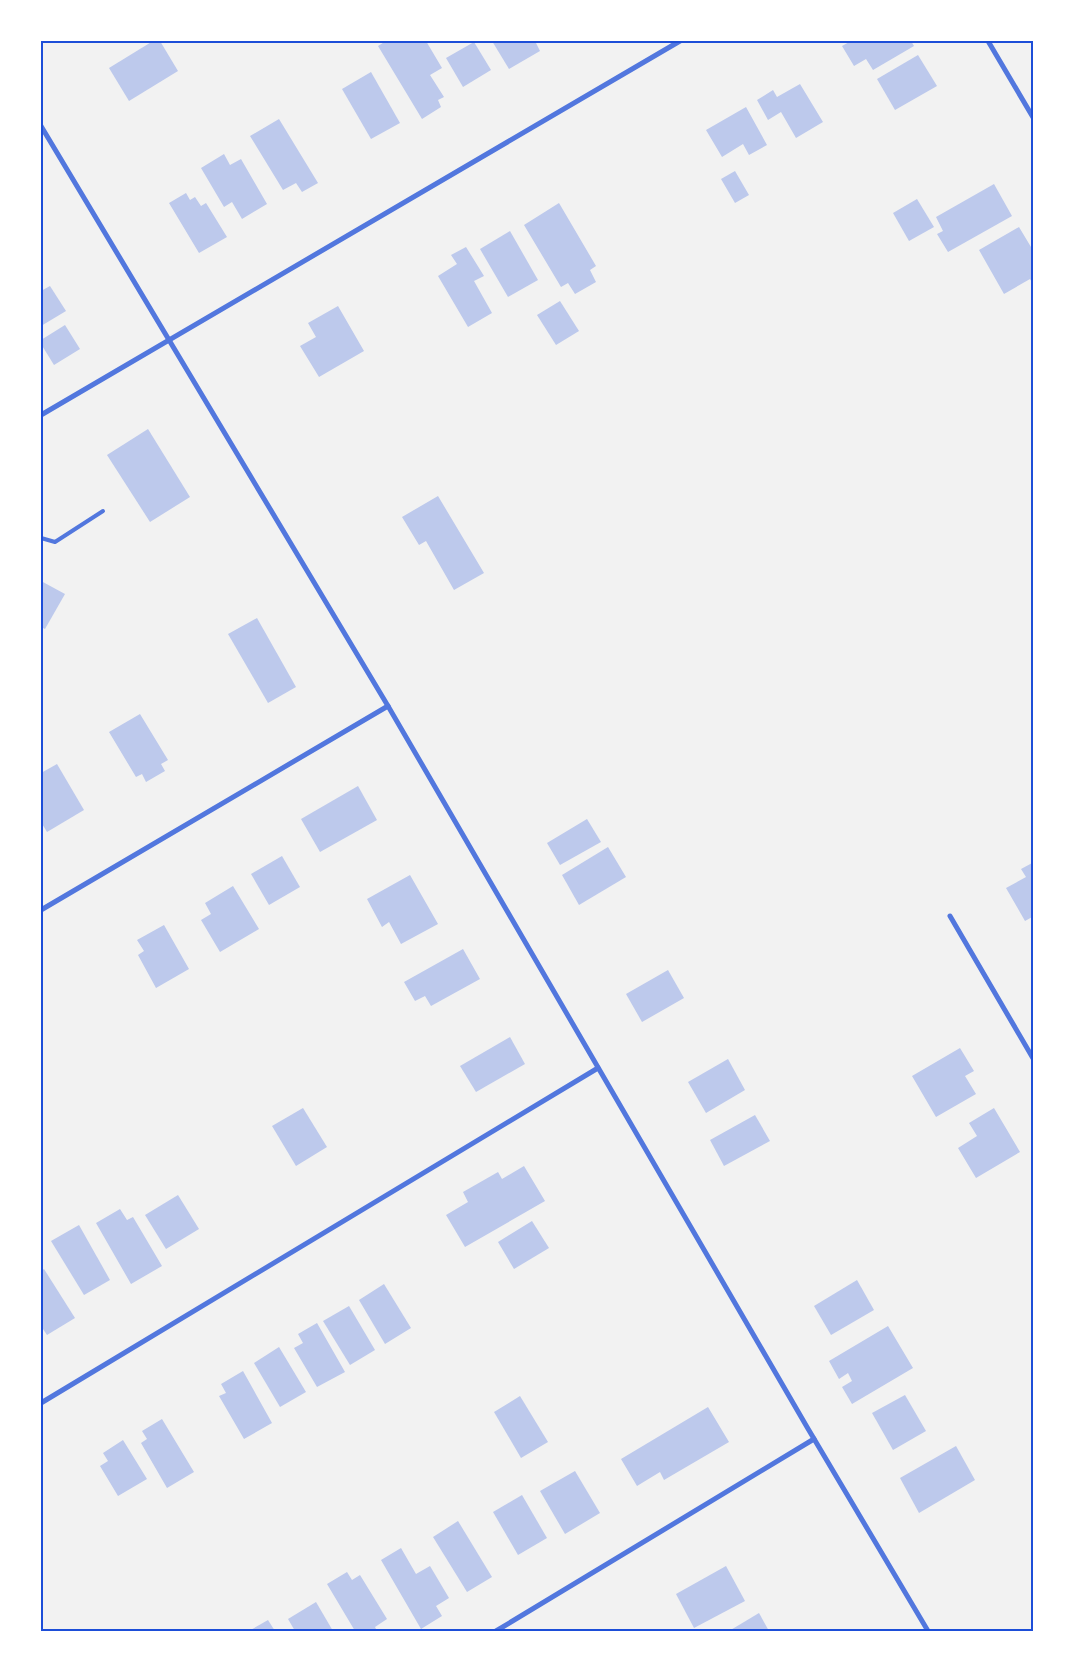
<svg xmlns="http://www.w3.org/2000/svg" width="1075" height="1672" viewBox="0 0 1075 1672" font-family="'Public Sans',sans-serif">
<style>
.building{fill:#bdc9ec}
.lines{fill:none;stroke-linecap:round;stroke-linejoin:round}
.service{stroke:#5277de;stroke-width:4}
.minor{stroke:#5277de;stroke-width:5}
.neatline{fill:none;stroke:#1d4ed8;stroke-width:2}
</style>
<rect width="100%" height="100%" fill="#f2f2f2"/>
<g class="building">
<polygon points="153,41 160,41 178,71 129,101 109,68"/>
<polygon points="386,41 426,41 442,68 430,75 444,97 438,100 441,107 422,119 378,46"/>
<polygon points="492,41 535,41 540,51 509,69"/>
<polygon points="851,41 911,41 914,46 873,70 866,59 854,66 842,46"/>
<polygon points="474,42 491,70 463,87 446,58"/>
<polygon points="918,55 937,86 895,110 877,79"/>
<polygon points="371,72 400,123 371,139 342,89"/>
<polygon points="800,84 823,122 796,138 781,112 768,120 757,100 773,90 777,97"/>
<polygon points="746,107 767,145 749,155 743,144 722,157 706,130"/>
<polygon points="279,119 318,183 302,192 296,183 283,190 250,136"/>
<polygon points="224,154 230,165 241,159 267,204 242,219 232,202 224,207 201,168"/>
<polygon points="735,171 749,195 735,203 721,179"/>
<polygon points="994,184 1012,216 948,252 937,234 943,231 936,217"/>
<polygon points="186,193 190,200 195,197 201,206 206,203 227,237 199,253 169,203"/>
<polygon points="917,199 934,227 909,241 893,213"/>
<polygon points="559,203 596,266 590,270 596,282 575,294 568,283 561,287 524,225"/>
<polygon points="1019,227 1034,252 1034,286 1030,279 1004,294 979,250"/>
<polygon points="510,231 538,280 508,297 480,249"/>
<polygon points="466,247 484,276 474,281 492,313 468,327 438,276 457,264 451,255"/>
<polygon points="50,286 66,311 41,326 41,291"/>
<polygon points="560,301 579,331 556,345 537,315"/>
<polygon points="338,306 364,351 319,377 300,346 316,337 308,323"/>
<polygon points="65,325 80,349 54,365 41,344 41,340"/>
<polygon points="148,429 190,497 150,522 107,455"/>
<polygon points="438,496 484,573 454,590 426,541 419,545 402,517"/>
<polygon points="41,581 65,594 45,629 41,627"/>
<polygon points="257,618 296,687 268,703 228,634"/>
<polygon points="140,714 168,760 161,764 165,771 146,782 142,774 136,777 109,732"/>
<polygon points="57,764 84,810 47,832 41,822 41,773"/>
<polygon points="358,786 377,820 320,852 301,819"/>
<polygon points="587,819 601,842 560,865 547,843"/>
<polygon points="608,847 626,877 579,905 562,875"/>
<polygon points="282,856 300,887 269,905 251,874"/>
<polygon points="1034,862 1034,916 1025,921 1006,888 1026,877 1021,869"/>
<polygon points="410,875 438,924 401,944 389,922 382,927 367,899"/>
<polygon points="233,886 259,929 220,952 201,920 211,914 205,903"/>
<polygon points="164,925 189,969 156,988 138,955 144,951 137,940"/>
<polygon points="463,949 480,979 431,1006 425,996 415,1001 404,982"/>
<polygon points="668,970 684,998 642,1022 626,994"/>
<polygon points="510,1037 525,1064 476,1092 460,1066"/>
<polygon points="960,1048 974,1071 965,1076 976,1094 936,1117 912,1076"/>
<polygon points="728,1059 745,1090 706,1113 688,1082"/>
<polygon points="303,1108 327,1147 296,1166 272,1126"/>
<polygon points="994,1108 1020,1152 976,1178 958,1148 977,1136 969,1123"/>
<polygon points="755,1115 770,1141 724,1166 710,1140"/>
<polygon points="524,1166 545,1201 465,1247 446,1215 468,1202 463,1192 498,1172 502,1179"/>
<polygon points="178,1195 199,1229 166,1249 145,1215"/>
<polygon points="120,1209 127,1220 133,1217 162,1266 131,1284 96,1223"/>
<polygon points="532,1221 549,1248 514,1269 498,1242"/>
<polygon points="79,1225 110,1280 84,1295 51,1241"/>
<polygon points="44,1269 75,1318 47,1335 41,1326 41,1271"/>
<polygon points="857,1280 874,1310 831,1335 814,1306"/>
<polygon points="384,1284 411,1328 385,1344 359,1300"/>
<polygon points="349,1306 375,1350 350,1365 323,1321"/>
<polygon points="317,1323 345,1372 317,1387 294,1348 303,1343 298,1334"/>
<polygon points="888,1326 913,1368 852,1404 842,1387 852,1381 848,1373 839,1379 829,1361"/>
<polygon points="279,1347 306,1392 280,1407 254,1363"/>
<polygon points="243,1371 272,1423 244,1439 219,1396 226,1393 221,1384"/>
<polygon points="905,1395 926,1431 893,1450 872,1413"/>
<polygon points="520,1396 548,1442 521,1458 494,1412"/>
<polygon points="708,1407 729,1442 664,1480 660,1472 637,1486 621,1459"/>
<polygon points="162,1419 194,1472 167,1488 141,1443 147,1439 142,1431"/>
<polygon points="123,1440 147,1479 118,1496 100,1466 108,1461 103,1453"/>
<polygon points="956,1446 975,1480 919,1513 900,1478"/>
<polygon points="575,1471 600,1513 565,1534 540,1491"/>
<polygon points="522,1495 547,1538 518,1555 493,1512"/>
<polygon points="458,1521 492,1577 467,1592 433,1537"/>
<polygon points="401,1548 416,1574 430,1566 449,1598 436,1606 442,1616 421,1629 381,1560"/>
<polygon points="726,1566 745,1601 694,1628 676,1594"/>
<polygon points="347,1572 352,1580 360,1575 387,1619 375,1627 377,1631 355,1631 327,1584"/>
<polygon points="316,1602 333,1631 295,1631 288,1619"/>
<polygon points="759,1613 769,1631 729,1631"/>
<polygon points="268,1620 275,1631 249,1631"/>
</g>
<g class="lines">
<polyline class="service" points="41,538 55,542 103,511"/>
<g class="minor">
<polyline points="988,41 1034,119"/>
<polyline points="41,126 388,706 807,1427 928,1631"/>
<polyline points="41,415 680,41"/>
<polyline points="41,910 388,706"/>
<polyline points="950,916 1034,1060"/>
<polyline points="41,1403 598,1068"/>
<polyline points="496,1631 814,1439"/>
</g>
</g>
<rect width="1075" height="1672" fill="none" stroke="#ffffff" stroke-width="85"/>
<rect x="42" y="42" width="990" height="1588" class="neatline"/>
</svg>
